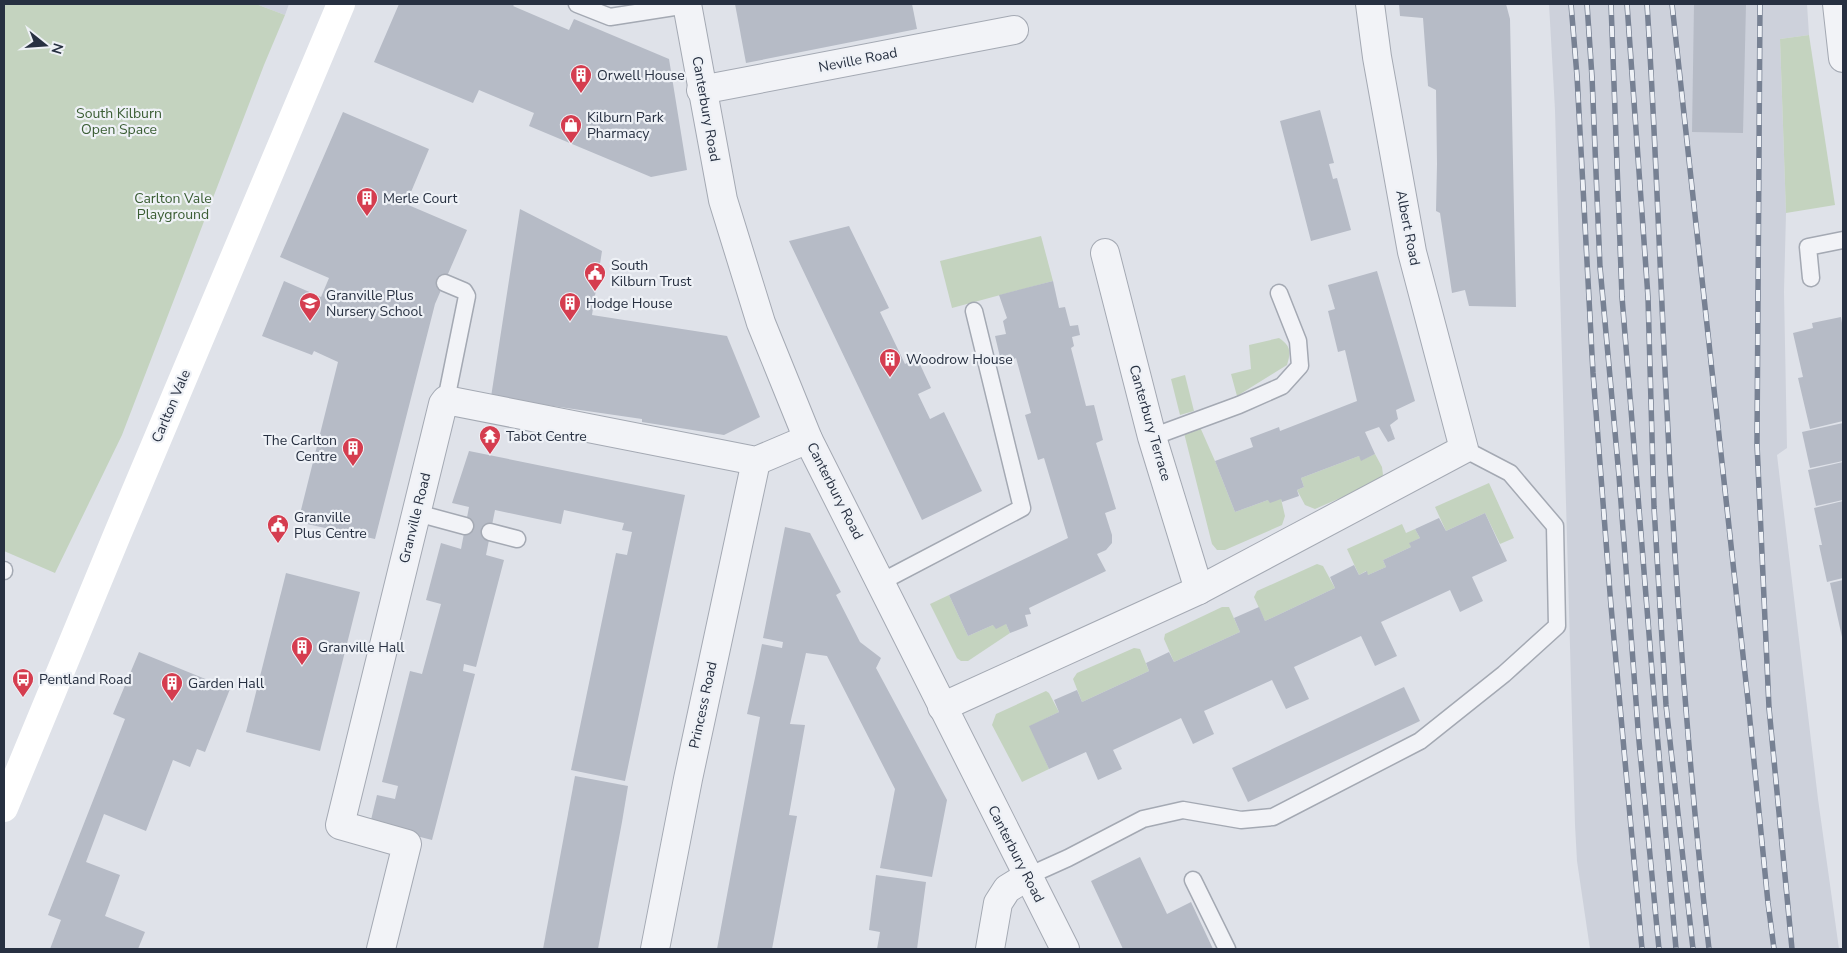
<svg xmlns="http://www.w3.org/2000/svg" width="1847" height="953" viewBox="0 0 1847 953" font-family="'Nunito Sans',sans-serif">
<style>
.built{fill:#cdd1db}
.green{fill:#c4d3bf}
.building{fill:#b6bbc6}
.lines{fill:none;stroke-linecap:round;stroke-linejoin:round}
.lane-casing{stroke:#a4a9b3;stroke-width:19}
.street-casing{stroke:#a4a9b3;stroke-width:30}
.lane{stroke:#f2f3f7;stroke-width:16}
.street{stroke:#f2f3f7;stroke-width:28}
.secondary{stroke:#fff;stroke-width:28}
.rail-casing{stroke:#778193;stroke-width:5.5}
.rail{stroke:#eef1f6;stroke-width:4;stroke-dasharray:11;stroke-linecap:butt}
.labels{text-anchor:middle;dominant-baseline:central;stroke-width:4.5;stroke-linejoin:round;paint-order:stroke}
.street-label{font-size:14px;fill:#273041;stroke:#eef1f6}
.poi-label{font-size:14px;fill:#273041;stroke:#eef1f6;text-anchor:start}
.park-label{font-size:14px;fill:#3a5d33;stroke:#eef1f6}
</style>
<rect width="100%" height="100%" fill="#dfe2e9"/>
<g class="built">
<polygon points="256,4 289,4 285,15"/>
<polygon points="1549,4 1807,4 1809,35 1780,39 1786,213 1784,292 1787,448 1777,455 1818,799 1839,949 1590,949 1577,861 1575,825 1555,110"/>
</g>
<g class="green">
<polygon points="4,4 256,4 285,15 264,65 122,435 55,573 4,551"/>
<polygon points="1809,35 1835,205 1786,213 1780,39"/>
<polygon points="1041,236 1053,281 952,308 940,261"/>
<path d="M 1279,338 C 1291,346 1291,352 1287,365 L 1237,396 L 1231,374 L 1251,369 L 1249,345 Z"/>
<polygon points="1185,375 1194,411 1180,415 1171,379"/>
<polygon points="1200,427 1215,461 1235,512 1268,500 1281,499 1285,516 1282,525 1225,550 1217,550 1212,544 1184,433"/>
<polygon points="1375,454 1382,467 1383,475 1377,482 1315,509 1305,505 1297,490 1304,487 1301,478 1359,456 1362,460"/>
<polygon points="1489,483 1514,538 1500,544 1485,513 1446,531 1435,507"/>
<polygon points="1402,524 1406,533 1415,529 1420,538 1410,543 1411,547 1383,560 1386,567 1368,575 1366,571 1359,575 1347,549"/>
<polygon points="1317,564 1323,566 1335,588 1265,621 1254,597 1257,591"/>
<polygon points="949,595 968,636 993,625 1006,624 1010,633 968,661 961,661 957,658 930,604"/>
<polygon points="1222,607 1229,607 1240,632 1174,662 1164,639 1165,634"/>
<polygon points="1134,648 1140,649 1149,671 1082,702 1073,679 1077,673"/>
<polygon points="1046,691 1049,693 1059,712 1030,726 1049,769 1022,782 992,725 996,714"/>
</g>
<g class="building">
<polygon points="399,4 515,4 513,6 569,30 574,19 669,59 687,170 651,177 529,126 534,113 479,90 473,103 374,62"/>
<polygon points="735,4 912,4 917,29 746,63"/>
<polygon points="1399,4 1506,4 1510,19 1516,307 1469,306 1465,290 1452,293 1440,213 1436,211 1437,164 1436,90 1428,86 1423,18 1400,16"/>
<polygon points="1694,4 1746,4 1743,133 1692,132"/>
<polygon points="1320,110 1334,163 1329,164 1333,179 1337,178 1351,230 1311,241 1280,121"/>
<polygon points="343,112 429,149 406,204 467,230 435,304 375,539 298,522 338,362 314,351 312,355 262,336 284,281 321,297 329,278 280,257"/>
<polygon points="520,209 602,251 592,315 727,336 760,417 724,435 642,422 642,419 491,397"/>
<polygon points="849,226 889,308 880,312 905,364 917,358 931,388 918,394 930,419 944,412 982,491 922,520 789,241"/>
<polygon points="1377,271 1415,401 1396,410 1398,419 1390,425 1395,439 1388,442 1379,427 1365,432 1375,454 1361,461 1359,456 1301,478 1304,487 1297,490 1299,496 1282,502 1281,499 1270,503 1268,500 1235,512 1215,461 1253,447 1250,438 1279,427 1280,431 1357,401 1345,350 1338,352 1328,311 1335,309 1328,285"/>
<polygon points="1053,281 1059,308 1065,307 1070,326 1078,325 1080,335 1072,337 1074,346 1071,348 1086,406 1094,405 1103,440 1096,443 1116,509 1105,513 1112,535 1112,543 1106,550 1097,554 1106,571 1029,608 1031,614 1025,615 1028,626 1010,633 1006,624 996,629 993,625 968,636 949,595 1068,538 1044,458 1038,460 1025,415 1031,413 1016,358 1012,360 1011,354 1000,357 995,336 1006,334 1003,321 1007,318 999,295"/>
<polygon points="1841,317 1843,329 1843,421 1810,429 1798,378 1803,377 1793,333 1813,328 1812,323"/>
<polygon points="1843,423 1843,461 1810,468 1802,432"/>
<polygon points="469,451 685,495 625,781 571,770 616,553 627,555 632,532 622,530 624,523 564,510 561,524 495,510 486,555 504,560 476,667 464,664 463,671 475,674 432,840 370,824 377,795 395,799 398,786 382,782 410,671 422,674 441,604 426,600 441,543 461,549 469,507 452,503"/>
<polygon points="1843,462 1843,500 1816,506 1808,470"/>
<polygon points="1843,501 1843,578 1827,582 1819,545 1822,545 1814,508"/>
<polygon points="1485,513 1507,561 1472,577 1483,601 1460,612 1450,590 1381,622 1397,656 1375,666 1361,636 1294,667 1309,699 1286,709 1272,680 1204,711 1214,734 1193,744 1181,718 1113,750 1122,769 1098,780 1086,752 1049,769 1029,726 1059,712 1054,700 1077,690 1082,702 1149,671 1146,663 1169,652 1174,662 1240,632 1234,618 1259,607 1265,621 1335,588 1330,577 1354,565 1359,575 1367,571 1368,575 1386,567 1383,560 1411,547 1409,543 1420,538 1415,529 1439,518 1446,531"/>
<polygon points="785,527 810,533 841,592 836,595 860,642 881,658 876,668 947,800 932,877 880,868 895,789 827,656 806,653 790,724 805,725 789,815 797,816 772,949 717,949 760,717 747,714 755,678 762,644 782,648 783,642 763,638"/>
<polygon points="286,573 360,592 320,751 246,732"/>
<polygon points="1843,580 1843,637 1842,637 1830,583"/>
<polygon points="139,652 230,689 205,752 197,749 190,767 173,760 146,831 104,814 86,862 120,875 105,916 145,932 138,949 50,949 61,920 48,915 125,719 113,714"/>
<polygon points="1404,687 1420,721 1248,802 1232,768"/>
<polygon points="575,776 628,786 622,822 598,949 543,949"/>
<polygon points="1140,857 1167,914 1191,902 1213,949 1123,949 1091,881"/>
<polygon points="876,875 926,882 917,949 877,949 880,932 869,930"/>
</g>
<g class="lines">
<g class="lane-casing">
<g id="lane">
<polyline points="577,4 610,17 687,5"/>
<polyline points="1811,278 1808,247 1843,240"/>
<polyline points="445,283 464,291 467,296 446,400"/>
<polyline points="1152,437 1239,405 1282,386 1300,366 1298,341 1279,293"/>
<polyline points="417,513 465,526"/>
<polyline points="490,532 517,539"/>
<polyline points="4,571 4,570"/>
<polyline points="881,582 1022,508 974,311"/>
<polyline points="1028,876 1068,858 1143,819 1183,810 1241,820 1273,817 1420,741 1504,674 1557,626 1555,526 1510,473 1464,449"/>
<polyline points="1193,880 1227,949"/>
</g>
</g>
<g class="street-casing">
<g id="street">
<polyline points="687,4 723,200 761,323 808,439 1065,949"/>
<polyline points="1837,4 1843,58"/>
<polyline points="701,90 1014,30"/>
<polyline points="1105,253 1152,437 1199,590"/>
<polyline points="942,707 1199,590 1464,449 1412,252 1377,57 1370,4"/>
<polyline points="381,949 407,844 340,825 443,404 446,400 756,461 808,439"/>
<polyline points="655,949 688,779 756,461"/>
<polyline points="990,949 998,903 1007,889 1028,876"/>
</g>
</g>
<use href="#lane" class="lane"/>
<use href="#street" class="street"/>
<polyline class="secondary" points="4,808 117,535 341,4"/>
<g class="rail-casing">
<g id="rail">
<polyline points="1571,4 1577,76 1593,373 1611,606 1642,949"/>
<polyline points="1587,4 1592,77 1600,267 1619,476 1639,741 1659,949"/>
<polyline points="1611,4 1622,297 1656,721 1676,949"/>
<polyline points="1627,4 1648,297 1654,507 1666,705 1693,949"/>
<path d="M 1647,4 C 1655,126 1659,248 1665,370 C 1674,563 1687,757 1709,949"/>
<polyline points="1672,4 1748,701 1768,903 1774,949"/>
<polyline points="1760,4 1757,444 1769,708 1792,949"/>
</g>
</g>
<use href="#rail" class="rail"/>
</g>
<defs>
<g id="building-pin" transform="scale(1.125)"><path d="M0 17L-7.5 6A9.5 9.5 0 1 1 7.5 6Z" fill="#d53d4f" stroke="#eef1f6"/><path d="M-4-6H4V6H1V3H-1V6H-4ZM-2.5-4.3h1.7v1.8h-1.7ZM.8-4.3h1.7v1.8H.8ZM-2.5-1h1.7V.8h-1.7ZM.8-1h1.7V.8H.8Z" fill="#fff"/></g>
<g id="shop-pin" transform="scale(1.125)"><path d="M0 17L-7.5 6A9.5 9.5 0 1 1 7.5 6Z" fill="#d53d4f" stroke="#eef1f6"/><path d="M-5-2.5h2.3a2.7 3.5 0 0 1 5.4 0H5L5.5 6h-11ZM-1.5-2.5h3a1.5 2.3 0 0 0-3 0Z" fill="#fff"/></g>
<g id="civic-pin" transform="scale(1.125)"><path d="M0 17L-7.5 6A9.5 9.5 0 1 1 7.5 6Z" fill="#d53d4f" stroke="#eef1f6"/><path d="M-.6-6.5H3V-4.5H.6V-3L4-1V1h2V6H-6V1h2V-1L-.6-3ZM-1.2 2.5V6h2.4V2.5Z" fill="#fff"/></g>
<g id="school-pin" transform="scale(1.125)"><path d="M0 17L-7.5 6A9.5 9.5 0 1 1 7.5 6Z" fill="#d53d4f" stroke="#eef1f6"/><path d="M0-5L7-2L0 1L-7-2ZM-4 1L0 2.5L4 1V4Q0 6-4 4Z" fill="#fff"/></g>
<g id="temple-pin" transform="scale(1.125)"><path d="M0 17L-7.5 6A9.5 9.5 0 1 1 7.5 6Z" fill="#d53d4f" stroke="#eef1f6"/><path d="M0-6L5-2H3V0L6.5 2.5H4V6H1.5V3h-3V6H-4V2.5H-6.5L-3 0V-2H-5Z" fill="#fff"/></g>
<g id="bus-pin" transform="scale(1.125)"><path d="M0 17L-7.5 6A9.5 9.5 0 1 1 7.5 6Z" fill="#d53d4f" stroke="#eef1f6"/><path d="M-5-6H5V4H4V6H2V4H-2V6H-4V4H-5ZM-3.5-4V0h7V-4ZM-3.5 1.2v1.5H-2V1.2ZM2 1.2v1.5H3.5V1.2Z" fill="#fff"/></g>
</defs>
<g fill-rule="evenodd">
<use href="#building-pin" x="581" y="75"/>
<use href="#shop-pin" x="571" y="125"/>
<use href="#building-pin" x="367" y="198"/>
<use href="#civic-pin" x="595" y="273"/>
<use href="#school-pin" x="310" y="303"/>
<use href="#building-pin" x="570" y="303"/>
<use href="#building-pin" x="890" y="359"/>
<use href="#temple-pin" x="490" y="436"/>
<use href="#building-pin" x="353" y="448"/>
<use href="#civic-pin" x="278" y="525"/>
<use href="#building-pin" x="302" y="647"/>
<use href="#bus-pin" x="23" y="679"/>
<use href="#building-pin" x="172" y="683"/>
</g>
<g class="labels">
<g class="street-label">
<text transform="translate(858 60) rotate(-11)">Neville Road</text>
<text transform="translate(706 109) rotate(80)">Canterbury Road</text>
<text transform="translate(1408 228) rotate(79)">Albert Road</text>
<text transform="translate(171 406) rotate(-67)">Carlton Vale</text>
<text transform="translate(1150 423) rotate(74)">Canterbury Terrace</text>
<text transform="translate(835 491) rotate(63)">Canterbury Road</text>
<text transform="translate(415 518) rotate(-76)">Granville Road</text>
<text transform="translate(703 705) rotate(-78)">Princess Road</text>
<text transform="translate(1016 854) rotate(63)">Canterbury Road</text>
</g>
<g class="poi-label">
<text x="597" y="75">Orwell House</text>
<text x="587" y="117">Kilburn Park<tspan x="587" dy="16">Pharmacy</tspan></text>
<text x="383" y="198">Merle Court</text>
<text x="611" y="265">South<tspan x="611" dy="16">Kilburn Trust</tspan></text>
<text x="326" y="295">Granville Plus<tspan x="326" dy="16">Nursery School</tspan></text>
<text x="586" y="303">Hodge House</text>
<text x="906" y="359">Woodrow House</text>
<text x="506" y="436">Tabot Centre</text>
<text x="337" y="440" text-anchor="end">The Carlton<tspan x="337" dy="16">Centre</tspan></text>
<text x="294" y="517">Granville<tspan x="294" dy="16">Plus Centre</tspan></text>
<text x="318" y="647">Granville Hall</text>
<text x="39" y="679">Pentland Road</text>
<text x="188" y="683">Garden Hall</text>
</g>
<g class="park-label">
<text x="119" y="113">South Kilburn<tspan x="119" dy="16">Open Space</tspan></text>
<text x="173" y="198">Carlton Vale<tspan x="173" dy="16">Playground</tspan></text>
</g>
</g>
<rect width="1847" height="953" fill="none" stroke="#273041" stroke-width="10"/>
<g transform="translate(45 45) rotate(107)" stroke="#eef1f6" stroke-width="4" paint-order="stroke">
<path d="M0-4L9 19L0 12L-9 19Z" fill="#273041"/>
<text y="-8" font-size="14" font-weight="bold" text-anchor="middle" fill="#273041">N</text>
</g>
</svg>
